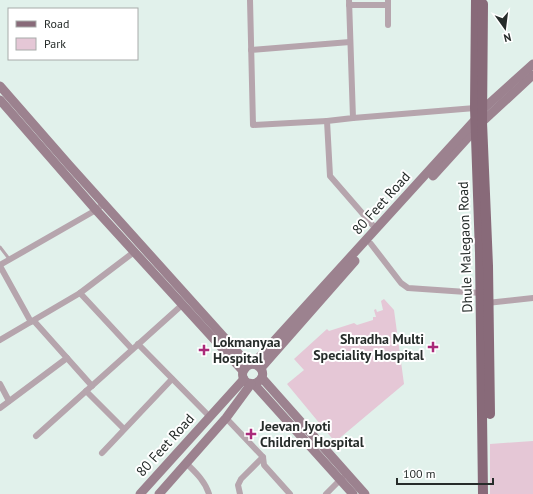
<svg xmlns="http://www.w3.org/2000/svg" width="533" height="494" viewBox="0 0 533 494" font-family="'PT Sans',sans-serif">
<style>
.green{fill:#e5c7d6}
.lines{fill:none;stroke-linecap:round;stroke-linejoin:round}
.service{stroke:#b6a5ad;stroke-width:3}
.minor{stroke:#b6a5ad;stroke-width:6}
.secondary{stroke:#9c828f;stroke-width:9}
.primary{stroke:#886a79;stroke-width:10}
.poi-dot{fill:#aa2b7a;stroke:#fff;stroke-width:1.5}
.labels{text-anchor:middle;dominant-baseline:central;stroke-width:4;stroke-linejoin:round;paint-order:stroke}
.street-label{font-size:14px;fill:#262c2a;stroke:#fff}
.poi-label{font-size:14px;font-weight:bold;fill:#262c2a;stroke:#fff;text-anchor:start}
</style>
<rect width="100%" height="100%" fill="#e1f1eb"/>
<g class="green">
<polygon points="384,299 394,310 404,384 335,442 287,384 304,370 294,359 327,329 329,331 354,323 357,325 373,320 373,317 376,317 374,310 376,309 377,312 383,310 381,301"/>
<polygon points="533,441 533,494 490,494 490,444"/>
</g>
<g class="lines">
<polyline class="service" points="0,247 10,260"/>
<g class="minor">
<polyline points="250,0 253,125 327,121"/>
<polyline points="349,0 353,118 327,121 330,176 376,229"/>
<polyline points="349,5 388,5"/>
<polyline points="388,25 388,0"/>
<polyline points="251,50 350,42"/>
<polyline points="353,118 475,108"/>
<polyline points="371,244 401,283 408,288 481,293"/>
<polyline points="0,265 96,210 103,204"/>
<polyline points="0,266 31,322"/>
<polyline points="80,293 132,349"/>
<polyline points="487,303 533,298"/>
<polyline points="34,321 92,386"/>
<polyline points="0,340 80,293 134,252"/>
<polyline points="138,344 210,417"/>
<polyline points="0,384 9,401"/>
<polyline points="86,391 124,429"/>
<polyline points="0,408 67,358"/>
<polyline points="226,418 263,457 241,479 238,485 240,494"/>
<polyline points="36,436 182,305"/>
<polyline points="102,453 172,379"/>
<polyline points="263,457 264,465 290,494"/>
<path d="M 186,463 C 196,473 205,481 209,494"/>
<polyline points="326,494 342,478"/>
</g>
<g class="secondary">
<polyline points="0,86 69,165 249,365"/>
<polyline points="0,100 96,210 243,371"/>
<polyline points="433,176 482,122 533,75"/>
<polyline points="253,364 475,120 482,110 533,64"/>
<polyline points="261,368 355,261"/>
<polyline points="262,378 365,494"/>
<path d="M 254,384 C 275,375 252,354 244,370 C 241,374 243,381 248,383 C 248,383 254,384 254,384 L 353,494"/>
<polyline points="140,494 244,379"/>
<polyline points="159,494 226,418 251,384"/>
</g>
<g class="primary">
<polyline points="476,0 475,108 480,253 483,494"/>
<polyline points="483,4 482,122 488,266 490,414"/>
</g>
</g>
<g class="poi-dot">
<path d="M431 341h4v4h4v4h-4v4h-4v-4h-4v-4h4z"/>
<path d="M202 344h4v4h4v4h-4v4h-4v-4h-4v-4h4z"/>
<path d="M249 428h4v4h4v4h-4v4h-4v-4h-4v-4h4z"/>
</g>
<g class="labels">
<g class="street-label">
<text transform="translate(381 203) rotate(-48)">80 Feet Road</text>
<text transform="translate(465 247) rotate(-92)">Dhule Malegaon Road</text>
<text transform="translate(165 445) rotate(-48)">80 Feet Road</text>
</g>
<g class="poi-label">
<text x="424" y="339" text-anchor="end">Shradha Multi<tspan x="424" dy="16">Speciality Hospital</tspan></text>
<text x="213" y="342">Lokmanyaa<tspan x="213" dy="16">Hospital</tspan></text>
<text x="260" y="426">Jeevan Jyoti<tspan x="260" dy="16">Children Hospital</tspan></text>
</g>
</g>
<rect x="8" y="8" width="130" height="52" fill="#ffffff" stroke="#a8abaa"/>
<rect x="16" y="21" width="20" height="6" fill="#886a79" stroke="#a8abaa"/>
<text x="44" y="28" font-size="12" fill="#262c2a">Road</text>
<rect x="16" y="38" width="20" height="12" fill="#e5c7d6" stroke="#a8abaa"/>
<text x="44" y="48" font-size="12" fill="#262c2a">Park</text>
<g transform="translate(505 28) rotate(166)" stroke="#ffffff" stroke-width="3" paint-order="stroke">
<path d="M0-3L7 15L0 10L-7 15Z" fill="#262c2a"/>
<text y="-6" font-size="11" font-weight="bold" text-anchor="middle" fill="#262c2a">N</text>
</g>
<path d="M397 478v6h96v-6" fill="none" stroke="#262c2a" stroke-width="2"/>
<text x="403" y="478" font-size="12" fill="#262c2a" stroke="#ffffff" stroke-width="3" paint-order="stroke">100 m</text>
</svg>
